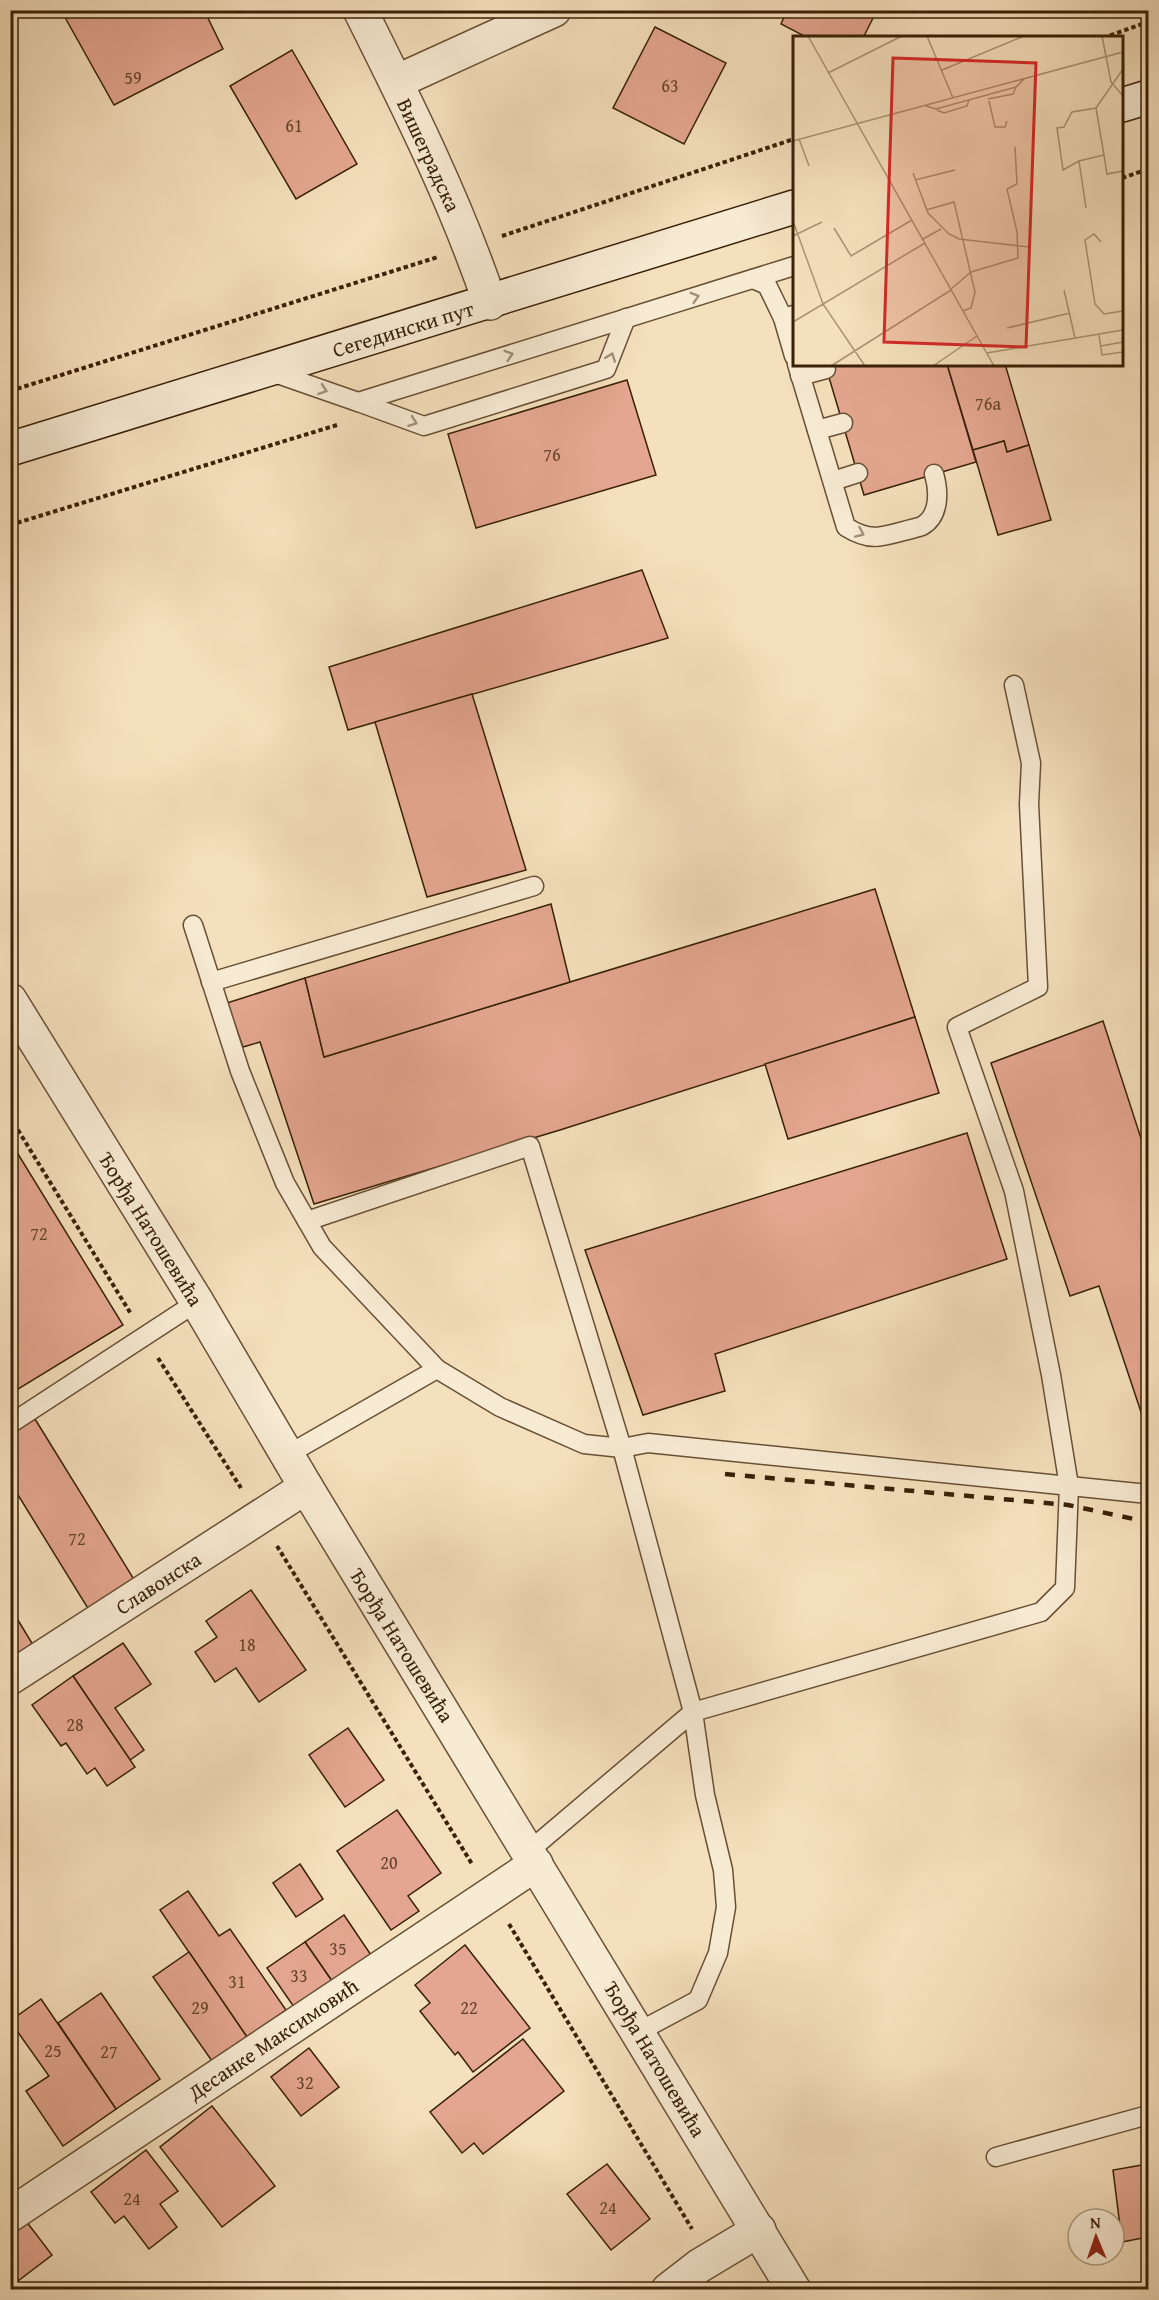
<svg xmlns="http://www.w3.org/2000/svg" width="1159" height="2300" viewBox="0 0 1159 2300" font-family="'Gentium Book Plus',serif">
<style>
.building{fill:#e4a690;stroke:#392007;stroke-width:1.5}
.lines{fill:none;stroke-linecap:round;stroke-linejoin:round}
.service-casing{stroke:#685034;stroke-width:21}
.minor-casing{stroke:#685034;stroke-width:36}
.tertiary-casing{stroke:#685034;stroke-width:36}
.secondary-casing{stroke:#392007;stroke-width:36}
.path{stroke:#392007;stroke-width:4;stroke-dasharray:4.5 3;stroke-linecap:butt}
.service{stroke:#f8ebd4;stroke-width:18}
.minor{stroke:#f8ebd4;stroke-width:33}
.tertiary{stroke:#f8ebd4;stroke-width:33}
.secondary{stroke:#f8ebd4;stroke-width:33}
.rail{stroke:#392007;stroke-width:4.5;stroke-dasharray:10 10;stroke-linecap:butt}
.oneway{stroke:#a29078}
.labels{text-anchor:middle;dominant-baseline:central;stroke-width:4.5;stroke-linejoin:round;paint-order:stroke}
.number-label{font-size:18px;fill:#644229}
.street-label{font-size:21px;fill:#392007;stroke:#f8ebd4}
.inset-road{fill:none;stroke:#aa9374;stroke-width:1.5}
.view{fill:#d62828;fill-opacity:0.15;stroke:#d62828;stroke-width:3}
.inset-edge{fill:none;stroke:#392007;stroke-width:3}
</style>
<rect width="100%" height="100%" fill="#f5e0bd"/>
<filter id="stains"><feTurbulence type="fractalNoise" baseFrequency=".00333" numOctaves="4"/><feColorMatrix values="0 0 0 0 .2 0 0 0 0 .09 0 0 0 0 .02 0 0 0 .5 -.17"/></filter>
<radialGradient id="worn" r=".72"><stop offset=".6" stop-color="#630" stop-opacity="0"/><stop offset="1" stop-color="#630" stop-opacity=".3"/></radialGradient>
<g class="building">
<polygon points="65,10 204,10 223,49 114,105 62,12"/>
<polygon points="787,10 877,10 863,38 808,38 781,24"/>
<polygon points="655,27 726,63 684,144 613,108"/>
<polygon points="292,50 357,164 296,199 230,86"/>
<polygon points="825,364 875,364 876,366 947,364 976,462 864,495"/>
<polygon points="947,364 1005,364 1029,445 1007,452 1004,441 973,450"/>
<polygon points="627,380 656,475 476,528 448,434"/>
<polygon points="1004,441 1007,452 1029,445 1051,520 998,535 973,450"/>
<polygon points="642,570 668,638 348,730 329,667"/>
<polygon points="472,694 526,870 427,897 375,722"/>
<polygon points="875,889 915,1017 560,1130 314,1204 260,1042 243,1047 227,1003 305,978 324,1057"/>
<polygon points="551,904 570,982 324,1057 305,978"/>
<polygon points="915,1017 939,1093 788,1139 765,1064"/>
<polygon points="1103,1021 1148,1160 1148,1433 1099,1286 1070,1296 991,1063"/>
<polygon points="967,1133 1007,1259 715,1354 725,1391 643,1415 585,1250"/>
<polygon points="10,1141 123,1325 10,1394"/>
<polygon points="35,1419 143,1594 97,1623 10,1482 10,1422 16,1431"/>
<polygon points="251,1590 306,1670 259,1702 236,1668 215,1682 195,1652 217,1637 206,1621"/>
<polygon points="10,1607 41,1658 10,1677"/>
<polygon points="123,1643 151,1684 115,1708 144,1750 130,1760 73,1676"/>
<polygon points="73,1676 135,1767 107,1786 95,1768 87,1774 66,1743 61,1746 32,1705"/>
<polygon points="348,1728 384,1780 345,1807 309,1755"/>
<polygon points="397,1810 441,1873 408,1896 419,1911 391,1930 337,1851"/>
<polygon points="300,1864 323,1899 296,1917 273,1883"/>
<polygon points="188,1891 219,1936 230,1929 286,2010 247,2037 160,1910"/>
<polygon points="344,1915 371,1955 332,1981 305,1942"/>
<polygon points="305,1942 332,1981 294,2007 267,1968"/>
<polygon points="465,1945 530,2028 473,2072 458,2052 455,2055 420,2011 430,2003 415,1985"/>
<polygon points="189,1952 247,2037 212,2061 153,1977"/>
<polygon points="101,1993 160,2079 116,2109 58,2023"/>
<polygon points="41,1999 116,2109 63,2146 26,2091 49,2076 10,2021"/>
<polygon points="523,2039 564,2091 483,2154 474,2143 462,2153 430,2112"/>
<polygon points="309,2048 339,2087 301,2116 271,2077"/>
<polygon points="212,2106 275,2186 222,2227 160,2147"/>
<polygon points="146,2150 178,2191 160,2204 177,2227 149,2249 124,2216 115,2223 91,2192"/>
<polygon points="607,2164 650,2219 611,2250 567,2194"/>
<polygon points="1148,2164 1148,2237 1122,2242 1113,2170"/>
<polygon points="26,2221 52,2255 10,2287 10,2233"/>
</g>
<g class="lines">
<g class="service-casing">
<g id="service">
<polyline points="753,279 767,285 783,318 794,315"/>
<polyline points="783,318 794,356"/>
<path d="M 797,364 L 846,527 C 869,541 879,538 904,531 C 910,529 917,528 922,526 C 940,516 939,491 934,474"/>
<polyline points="269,371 358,402 794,266"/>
<polyline points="800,376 826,369"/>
<polyline points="358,402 424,426 606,369 626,318"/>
<polyline points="817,430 843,423"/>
<polyline points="833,481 858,473"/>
<polyline points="193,925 240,1071 285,1183 322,1247 437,1369 500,1407 584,1444 622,1448 648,1443 1148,1494"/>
<polyline points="211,982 534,886"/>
<polyline points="307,1221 530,1146 622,1448 693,1712 705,1795 723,1870 726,1907 718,1953 698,2000 638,2032"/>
<polyline points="10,1424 197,1302"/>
<polyline points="287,1455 437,1369"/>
<polyline points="529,1851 693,1712 1041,1612 1065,1588 1069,1486 1051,1375 1014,1191 957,1027 1038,987 1029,804 1031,763 1014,685"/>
<polyline points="996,2157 1148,2115"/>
</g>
</g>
<g class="minor-casing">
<g id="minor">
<path d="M 360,10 C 408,106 456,202 490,303"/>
<polyline points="396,82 554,10"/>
<polyline points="10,1678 306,1487"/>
<polyline points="10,2215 536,1864"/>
<polyline points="668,2290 699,2266 759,2230"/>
</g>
</g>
<g class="tertiary-casing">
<polyline id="tertiary" points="10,1000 197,1302 306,1487 794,2290"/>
</g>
<g class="secondary-casing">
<g id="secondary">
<polyline points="1122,105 1148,97"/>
<polyline points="10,449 794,207"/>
</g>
</g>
<g class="path">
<polyline points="1103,38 1148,22"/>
<polyline points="1122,178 1148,169"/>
<polyline points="502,236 794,139"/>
<polyline points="10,391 438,257"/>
<polyline points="10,525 337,425"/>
<polyline points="10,1117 131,1314"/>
<polyline points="158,1358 241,1488"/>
<polyline points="277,1546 472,1864"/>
<polyline points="509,1924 692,2229"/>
</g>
<use href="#service" class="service"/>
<use href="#minor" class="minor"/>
<use href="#tertiary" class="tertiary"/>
<use href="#secondary" class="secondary"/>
<polyline class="rail" points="725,1474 1068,1505 1148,1522"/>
</g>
<defs><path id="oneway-chevron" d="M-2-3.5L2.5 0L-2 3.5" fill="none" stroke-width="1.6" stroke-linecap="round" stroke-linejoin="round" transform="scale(1.5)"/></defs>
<g class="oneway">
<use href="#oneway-chevron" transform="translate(695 297) rotate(-17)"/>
<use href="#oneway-chevron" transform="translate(509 355) rotate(-17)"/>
<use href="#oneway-chevron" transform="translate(611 357) rotate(-69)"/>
<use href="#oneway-chevron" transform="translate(323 390) rotate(19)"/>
<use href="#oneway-chevron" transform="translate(413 422) rotate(20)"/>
<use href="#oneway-chevron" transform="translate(860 533) rotate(24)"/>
</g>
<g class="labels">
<g class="number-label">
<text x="133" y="77">59</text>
<text x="670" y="85">63</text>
<text x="294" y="125">61</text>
<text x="988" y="403">76a</text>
<text x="552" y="454">76</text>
<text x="39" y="1233">72</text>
<text x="77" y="1538">72</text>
<text x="247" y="1644">18</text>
<text x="75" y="1724">28</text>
<text x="389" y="1862">20</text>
<text x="338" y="1948">35</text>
<text x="299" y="1975">33</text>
<text x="237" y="1981">31</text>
<text x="200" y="2007">29</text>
<text x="469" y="2007">22</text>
<text x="53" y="2050">25</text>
<text x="109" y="2051">27</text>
<text x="305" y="2082">32</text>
<text x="132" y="2198">24</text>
<text x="608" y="2207">24</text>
</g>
<g class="street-label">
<text transform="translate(429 155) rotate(65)">Вишеградска</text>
<text transform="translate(403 329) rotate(-17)">Сегедински пут</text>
<text transform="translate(151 1229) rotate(58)">Ђорђа Натошевића</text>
<text transform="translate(158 1583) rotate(-33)">Славонска</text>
<text transform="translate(402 1645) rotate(58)">Ђорђа Натошевића</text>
<text transform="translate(273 2039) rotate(-34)">Десанке Максимовић</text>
<text transform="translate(655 2059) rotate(59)">Ђорђа Натошевића</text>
</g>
</g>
<g transform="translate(793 36)">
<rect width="330" height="330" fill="#f5e0bd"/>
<path class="inset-road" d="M 15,0 L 201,330M 134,0 L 160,62M 309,0 L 318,46 L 330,60M 149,34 L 231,0M 35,37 L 109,0M 195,63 L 220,58 L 223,51M 196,65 L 202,91 L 212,91 L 214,85M 133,70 L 143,73 L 223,51 L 231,43M 303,72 L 311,119 L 286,125 L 270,134 L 264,92 L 271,91 L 279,76 L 303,72 L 330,33M 144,74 L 151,77 L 174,70 L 176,64M 6,103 L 16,130M 0,105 L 330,16M 311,119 L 314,138 L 330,135M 286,125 L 293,172M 120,137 L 135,177 L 156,198 L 166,203 L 236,211M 122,144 L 162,134M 133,174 L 161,166 L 182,256 L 178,272 L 170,275M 0,185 L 30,268 L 72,330M 41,192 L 58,220 L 119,184M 0,200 L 29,186M 130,203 L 148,193M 308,206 L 301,198 L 292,204 L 302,268 L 311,278 L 330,275M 158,253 L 178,236 L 225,222 L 224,196 L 214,153 L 224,148 L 222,111M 271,254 L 282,302M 0,286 L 132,207M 214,292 L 277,277M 306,299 L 309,319 L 330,316M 308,310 L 330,306M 194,317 L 330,294M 38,330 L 158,254M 140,330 L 184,300"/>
<path class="view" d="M 100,22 L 243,27 L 233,311 L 91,306 Z"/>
<rect width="330" height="330" class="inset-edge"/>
</g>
<rect width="1159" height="2300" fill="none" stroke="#f5e0bd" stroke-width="36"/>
<rect x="12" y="12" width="1135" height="2276" fill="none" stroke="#392007" stroke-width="3"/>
<rect x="18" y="18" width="1123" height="2264" fill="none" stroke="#392007" stroke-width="1.5"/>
<g transform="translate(1096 2237) rotate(358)"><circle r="28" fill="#f8ebd4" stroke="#ac9a82" stroke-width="1.5"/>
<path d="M0-4.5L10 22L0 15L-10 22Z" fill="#8f2418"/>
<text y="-9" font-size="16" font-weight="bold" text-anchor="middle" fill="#392007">N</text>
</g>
<rect width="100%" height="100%" filter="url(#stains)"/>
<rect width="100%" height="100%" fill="url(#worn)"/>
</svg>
